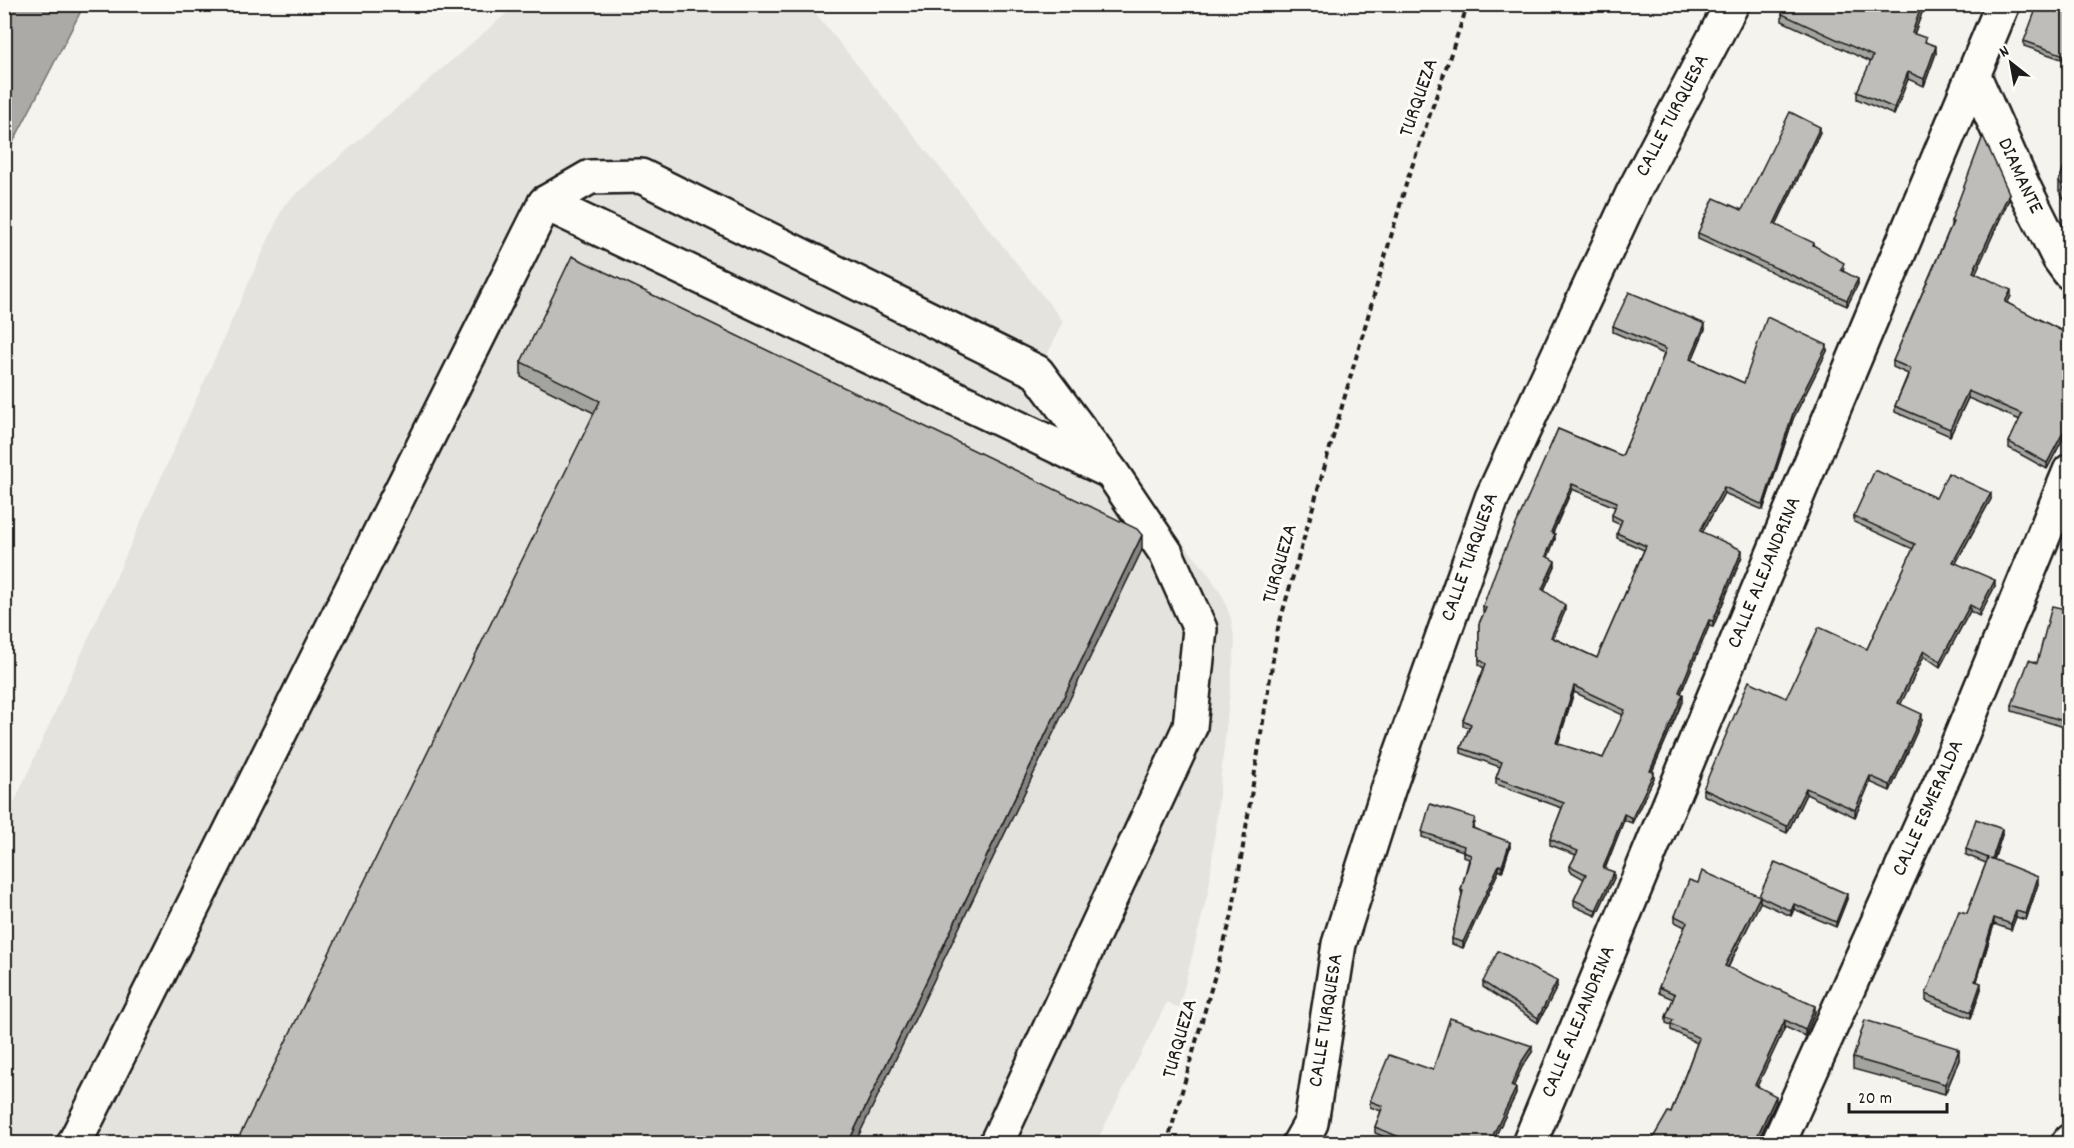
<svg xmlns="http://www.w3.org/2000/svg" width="2074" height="1148" viewBox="0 0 2074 1148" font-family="Dekko,sans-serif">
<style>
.built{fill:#e4e3de}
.water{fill:#abaaa6;stroke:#72716f;stroke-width:1.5}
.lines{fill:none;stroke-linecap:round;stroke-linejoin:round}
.minor-casing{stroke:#1c1c1c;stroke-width:38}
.path{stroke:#1c1c1c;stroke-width:4;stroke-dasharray:6 4.5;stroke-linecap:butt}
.minor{stroke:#fdfcf7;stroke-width:33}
.wall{fill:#a3a3a0;stroke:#1c1c1c;stroke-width:1.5;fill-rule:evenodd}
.shaded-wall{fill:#858482;stroke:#1c1c1c;stroke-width:1.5}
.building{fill:#bebdba;stroke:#1c1c1c;stroke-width:1.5;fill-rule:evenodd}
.labels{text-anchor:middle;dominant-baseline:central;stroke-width:6;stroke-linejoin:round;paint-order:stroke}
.street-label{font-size:21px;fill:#1c1c1c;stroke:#fdfcf7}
</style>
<rect width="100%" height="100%" fill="#f4f3ee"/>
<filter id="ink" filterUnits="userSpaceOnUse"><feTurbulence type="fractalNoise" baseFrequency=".0167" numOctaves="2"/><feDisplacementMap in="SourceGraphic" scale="12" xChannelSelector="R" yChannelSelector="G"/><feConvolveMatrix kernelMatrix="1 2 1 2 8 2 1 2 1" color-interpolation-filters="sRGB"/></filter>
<g filter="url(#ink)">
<polygon class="built" points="516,5 809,5 1063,321 1041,369 1210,576 1223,597 1231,619 1235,643 1209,888 1179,1008 1167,1002 1096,1143 5,1144 5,823 284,205"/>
<polygon class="water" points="5,4 84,5 5,158 4,5"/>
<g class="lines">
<g class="minor-casing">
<g id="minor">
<path id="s1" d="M 1974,76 L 2022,184 L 2059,258 L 2070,273"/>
<polyline points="545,203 1107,470"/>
<polyline points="74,1144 545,203 590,177 641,176 1037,372 1112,473 1166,553 1200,629 1190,727 996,1144"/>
<path id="s2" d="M 1299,1144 L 1311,1123 L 1339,944 L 1388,790 L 1492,498 L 1633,193 L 1732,4"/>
<path id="s3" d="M 1529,1144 L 1805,477 L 2003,4"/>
<path id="s4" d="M 1778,1144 L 1955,751 L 2070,471"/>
<polyline points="2068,1144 2070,1141"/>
</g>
</g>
<polyline class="path" points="1167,1144 1232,915 1278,628 1407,181 1468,4"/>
<use href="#minor" class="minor"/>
</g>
<g class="wall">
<polygon points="1784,4 1923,4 1923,10 1914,34 1926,42 1936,53 1924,86 1908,79 1894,115 1857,99 1857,92 1871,62 1782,21 1782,14 1786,8 1784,7"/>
<polygon points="1960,4 1971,4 1969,8"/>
<polygon points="2070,4 2070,62 2024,46 2024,41"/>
<polygon points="1820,132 1776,225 1814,246 1844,268 1843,271 1858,284 1847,306 1698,239 1698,233 1742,210"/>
<polygon points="2069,154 2070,204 2066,202 2059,191 2059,181"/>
<polygon points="2009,199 1975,273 2011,296 2007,303 2070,335 2070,425 2047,469 2009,448 2009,442 2020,420 1968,398 1950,436 1895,412 1895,406 1908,374 1893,367 1893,361 1951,226 1951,221"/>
<path d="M 1613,326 L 1705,329 L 1692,360 L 1744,383 L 1827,351 L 1793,419 L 1763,510 L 1724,493 L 1702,533 L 1742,556 L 1713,627 L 1709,626 L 1681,693 L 1683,700 L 1652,772 L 1654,778 L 1632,823 L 1624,820 L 1605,869 L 1614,878 L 1596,916 L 1574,906 L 1574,900 L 1584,879 L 1570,871 L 1570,866 L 1576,855 L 1550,845 L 1550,839 L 1562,808 L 1496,784 L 1496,778 L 1500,767 L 1461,753 L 1461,748 L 1469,728 L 1463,726 L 1463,720 L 1484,668 L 1479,665 L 1479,624 L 1484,612 L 1483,612 L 1483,606 L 1558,429 L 1622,456 L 1654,383 L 1664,354 L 1613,332 ZM 1572,489 L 1615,507 L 1612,515 L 1612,521 L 1621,525 L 1617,533 L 1617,538 L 1644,550 L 1597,658 L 1553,638 L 1565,611 L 1544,590 L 1555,566 L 1548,557 L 1555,539 L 1553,533 ZM 1574,692 L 1623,715 L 1603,758 L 1558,744 Z"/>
<polygon points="521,362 1142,550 594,413 521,377"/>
<polygon points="1936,498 1991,499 1956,563 1995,586 1979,616 1970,611 1940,667 1924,656 1900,704 1922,720 1890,791 1870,782 1855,817 1806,794 1787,833 1703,795 1703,789 1786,698 1867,649 1913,549 1854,522 1854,516"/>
<polygon points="2070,610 2070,729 2012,711 2012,705 2037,663"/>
<polygon points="1475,823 1473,828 1510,847 1502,872 1499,870 1463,948 1452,944 1452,939 1462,896 1461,890 1469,859 1463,857 1463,851 1422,837 1422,832"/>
<polygon points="2002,835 1994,860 2038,884 2026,920 2016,917 2011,930 1994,924 1977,981 1981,989 1971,1018 1926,1001 1926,994 1967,913 1986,863 1966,855 1966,849"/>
<polygon points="1698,883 1759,896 1847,899 1836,927 1794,909 1791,916 1760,902 1728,968 1815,1012 1805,1036 1785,1027 1757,1086 1776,1102 1671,1113 1697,1043 1671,1030 1671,1025 1666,1023 1666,1017 1673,999 1659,993 1659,987 1685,927 1675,922 1675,916"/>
<polygon points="1483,982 1557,987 1538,1023 1483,987"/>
<polygon points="1957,1050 1959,1060 1945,1094 1853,1069 1853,1058"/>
<polygon points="1532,1052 1522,1067 1513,1087 1516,1094 1492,1143 1400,1143 1375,1133 1375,1127 1381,1111 1370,1107 1370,1101"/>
</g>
<g class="shaded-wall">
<polygon points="1922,4 1923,10 1912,40 1912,33"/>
<polygon points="1936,46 1936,53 1924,86 1924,79"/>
<polygon points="1908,72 1908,79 1894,115 1894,108"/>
<polygon points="1820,127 1820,132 1774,229 1774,224"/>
<polygon points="2009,193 2009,199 1973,279 1973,272"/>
<polygon points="1858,279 1858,284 1847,306 1847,300"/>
<polygon points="2011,290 2011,296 2005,308 2005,302"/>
<polygon points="1705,324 1705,329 1690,365 1690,359"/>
<polygon points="1827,345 1827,351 1793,419 1763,510 1763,505 1793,413"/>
<polygon points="1968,391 1968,398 1950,436 1950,429"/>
<polygon points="2070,419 2070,425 2047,469 2047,463"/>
<polygon points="1572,484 1572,489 1551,537 1551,532"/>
<polygon points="1724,487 1724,493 1700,537 1700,531"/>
<polygon points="1991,493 1991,499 1953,568 1953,562"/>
<polygon points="1555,534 1555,539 1546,562 1546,556"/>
<polygon points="1142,535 1142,550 855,1143 848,1143"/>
<polygon points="1742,550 1742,556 1713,627 1713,621"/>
<polygon points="1555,561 1555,566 1542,594 1542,589"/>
<polygon points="1995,580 1995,586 1979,616 1979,610"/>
<polygon points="1565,605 1565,611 1551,643 1551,637"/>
<polygon points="1970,605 1970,611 1940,667 1940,661"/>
<polygon points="1709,620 1709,626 1679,698 1679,692"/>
<polygon points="1924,650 1924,656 1898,710 1898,703"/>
<polygon points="1574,686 1574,692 1556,749 1556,743"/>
<polygon points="1683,694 1683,700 1650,776 1650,771"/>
<polygon points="1922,714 1922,720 1890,791 1890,785"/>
<polygon points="1654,772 1654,778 1632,823 1632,818"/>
<polygon points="1870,776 1870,782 1855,817 1855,810"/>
<polygon points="1806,788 1806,794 1787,833 1787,826"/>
<polygon points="1624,814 1624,820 1603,873 1603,868"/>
<polygon points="2002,829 2002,835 1992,865 1992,859"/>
<polygon points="1510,842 1510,847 1502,872 1502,866"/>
<polygon points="1499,865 1499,870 1463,948 1463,942"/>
<polygon points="1614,872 1614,878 1596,916 1596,910"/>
<polygon points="2038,877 2038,884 2026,920 2026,914"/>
<polygon points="1847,894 1847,899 1836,927 1836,922"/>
<polygon points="1760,896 1760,903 1725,973 1725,966"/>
<polygon points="1794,904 1794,909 1791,916 1791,911"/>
<polygon points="2016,911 2016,917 2011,930 2011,924"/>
<polygon points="1994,918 1994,924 1975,987 1975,981"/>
<polygon points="1557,981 1557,987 1538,1023 1538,1018"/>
<polygon points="1981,983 1981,989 1971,1018 1971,1012"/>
<polygon points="1815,1006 1815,1012 1805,1036 1805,1030"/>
<polygon points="1785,1020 1785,1027 1755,1091 1755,1085"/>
<polygon points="1532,1046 1532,1052 1522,1067 1511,1092 1511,1086 1522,1061"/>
<polygon points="1957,1048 1957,1055 1959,1050 1959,1060 1945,1094 1945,1084"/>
<polygon points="1516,1088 1516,1094 1492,1143 1489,1143"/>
<polygon points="1776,1096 1776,1102 1757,1143 1754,1143"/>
</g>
<g class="building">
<polygon points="1788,4 1922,4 1912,33 1926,38 1925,42 1936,46 1924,79 1908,72 1894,108 1857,92 1873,56 1782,14"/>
<polygon points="2038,4 2070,4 2070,57 2024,41"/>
<polygon points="1790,112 1820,127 1774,224 1814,243 1813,245 1844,263 1841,270 1858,279 1847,300 1698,233 1714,198 1742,210"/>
<polygon points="1983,136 2009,193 1973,272 2011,290 2005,302 2070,335 2070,419 2047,463 2009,442 2022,414 1968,391 1950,429 1895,406 1911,369 1893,361 1953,222 1951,221"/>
<polygon points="2069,154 2070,154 2070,194 2066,192 2059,181"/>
<polygon points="572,256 1137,529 1142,535 848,1143 236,1143 600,401 521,362"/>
<path d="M 1629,292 L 1705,324 L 1690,359 L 1744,383 L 1767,317 L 1827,345 L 1793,413 L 1763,505 L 1724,487 L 1700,531 L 1742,550 L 1713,621 L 1709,620 L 1679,692 L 1683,694 L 1650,771 L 1654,772 L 1632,818 L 1624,814 L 1603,868 L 1614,872 L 1596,910 L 1574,900 L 1586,874 L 1570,866 L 1578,851 L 1550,839 L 1564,803 L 1496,778 L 1502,762 L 1461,748 L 1471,724 L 1463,720 L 1486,664 L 1479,659 L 1479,624 L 1486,608 L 1483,606 L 1496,570 L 1558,429 L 1622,456 L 1654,383 L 1666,349 L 1613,326 ZM 1572,484 L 1617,502 L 1612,515 L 1622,520 L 1617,533 L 1646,546 L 1597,658 L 1551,637 L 1565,605 L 1542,589 L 1555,561 L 1546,556 L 1555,534 L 1551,532 ZM 1574,686 L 1625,710 L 1603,758 L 1556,743 Z"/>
<polygon points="1875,470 1936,498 1948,473 1991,493 1953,562 1995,580 1979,610 1970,605 1940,661 1924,650 1898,703 1922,714 1890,785 1870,776 1855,810 1806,788 1787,826 1703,789 1749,681 1786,698 1819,627 1867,649 1915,544 1854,516"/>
<polygon points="2052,606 2070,610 2070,687 2065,685 2070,693 2070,723 2012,705 2029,660 2037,663"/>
<polygon points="1430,804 1475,818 1472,828 1510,842 1502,866 1499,865 1463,942 1452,939 1463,891 1461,890 1471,855 1463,852 1464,846 1422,832"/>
<polygon points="1976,819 2002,829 1992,859 1990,858 2038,877 2026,914 2016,911 2011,924 1994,918 1975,981 1981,983 1971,1012 1926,994 1959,911 1967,913 1988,858 1966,849"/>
<polygon points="1775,862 1847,894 1836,922 1794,904 1791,911 1759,896"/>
<polygon points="1702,871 1760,896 1725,966 1815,1006 1805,1030 1785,1020 1755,1085 1776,1096 1754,1143 1650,1143 1668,1112 1671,1113 1699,1038 1671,1024 1673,1020 1666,1017 1675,994 1659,987 1687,922 1675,916 1689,880 1698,883"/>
<polygon points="1498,951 1557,981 1538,1018 1483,982"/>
<polygon points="1450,1018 1532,1046 1522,1061 1511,1086 1516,1088 1489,1143 1414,1143 1375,1127 1383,1106 1370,1101 1389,1055 1433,1070"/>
<polygon points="1865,1020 1957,1048 1957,1050 1959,1050 1945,1084 1853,1058"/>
</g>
</g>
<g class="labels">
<g class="street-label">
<text transform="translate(1420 98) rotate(-71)">TURQUEZA</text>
<text stroke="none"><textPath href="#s2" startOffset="1100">CALLE TURQUESA</textPath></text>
<text stroke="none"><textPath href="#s1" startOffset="110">DIAMANTE</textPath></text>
<text stroke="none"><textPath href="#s2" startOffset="614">CALLE TURQUESA</textPath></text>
<text transform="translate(1281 564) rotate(-74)">TURQUEZA</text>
<text stroke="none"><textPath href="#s3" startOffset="618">CALLE ALEJANDRINA</textPath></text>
<text stroke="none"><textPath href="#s4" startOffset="368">CALLE ESMERALDA</textPath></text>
<text stroke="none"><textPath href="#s2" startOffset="128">CALLE TURQUESA</textPath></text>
<text stroke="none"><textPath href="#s3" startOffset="132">CALLE ALEJANDRINA</textPath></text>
<text transform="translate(1181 1039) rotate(-74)">TURQUEZA</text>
</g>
</g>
<rect width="2074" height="1148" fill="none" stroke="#fdfcf7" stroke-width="24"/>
<rect x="12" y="12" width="2050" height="1124" fill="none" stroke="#1c1c1c" stroke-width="2" filter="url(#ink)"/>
<g transform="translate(2011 63) rotate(329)" stroke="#fdfcf7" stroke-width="4.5" paint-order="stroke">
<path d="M0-4.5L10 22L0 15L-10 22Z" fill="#1c1c1c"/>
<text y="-9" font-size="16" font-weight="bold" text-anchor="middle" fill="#1c1c1c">N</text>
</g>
<path d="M1849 1103v9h98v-9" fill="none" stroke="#1c1c1c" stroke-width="3"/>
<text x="1858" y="1103" font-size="18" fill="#1c1c1c" stroke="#fdfcf7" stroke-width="4.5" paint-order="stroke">20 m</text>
</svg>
